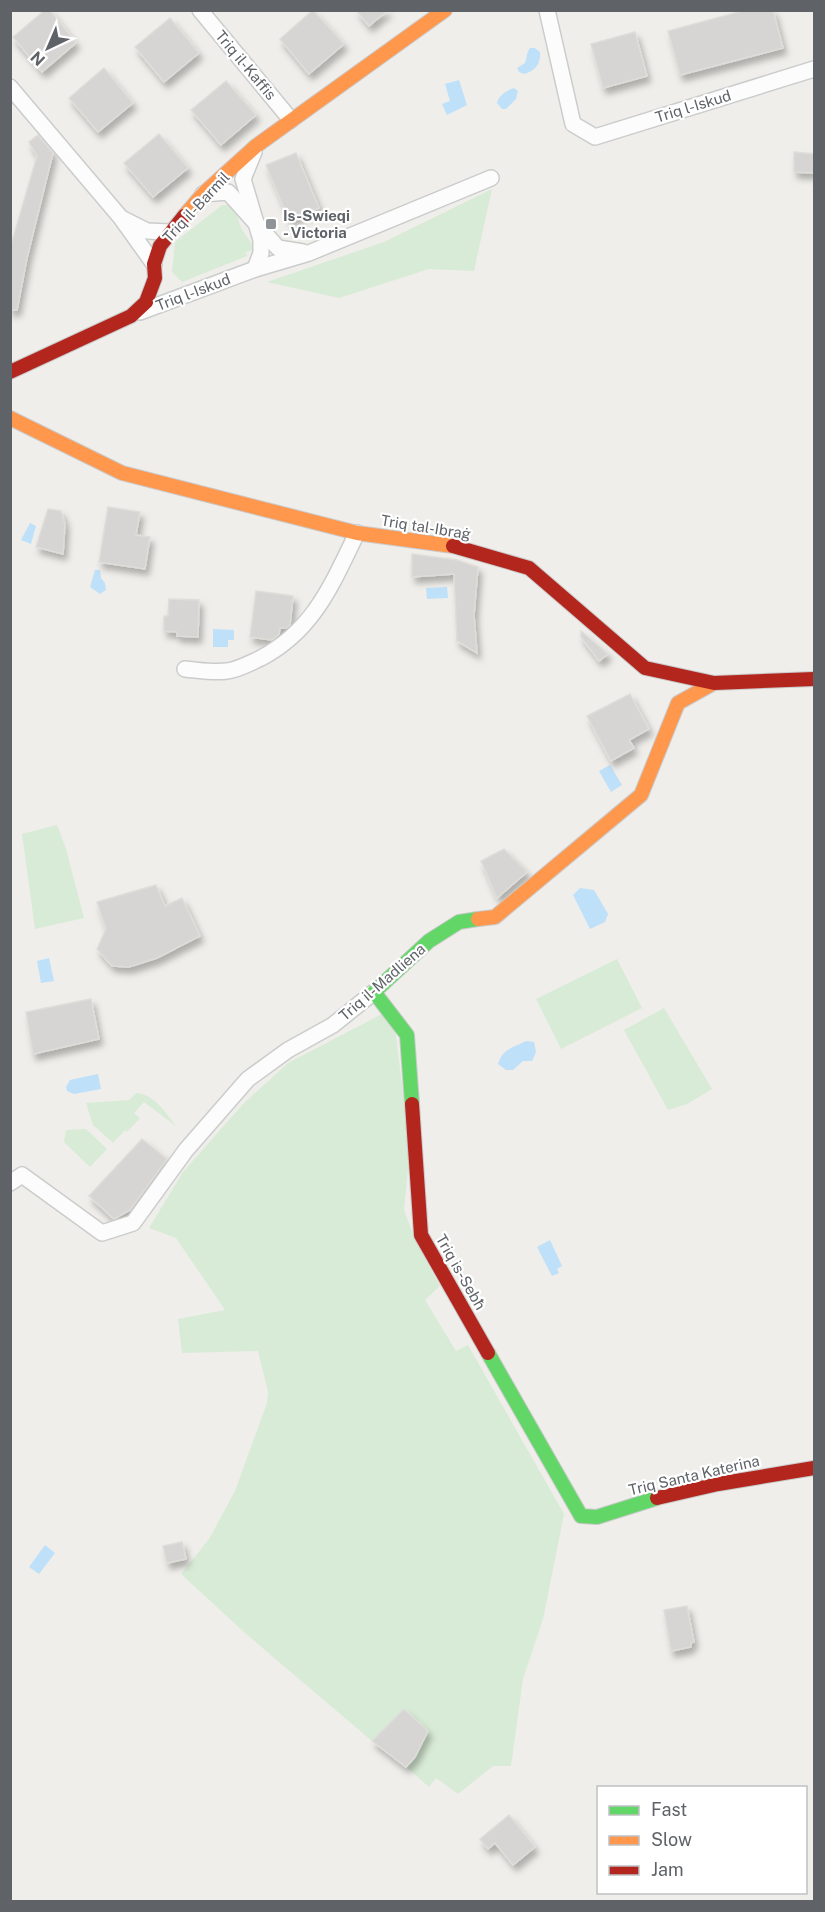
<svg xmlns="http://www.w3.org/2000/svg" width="825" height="1912" viewBox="0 0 825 1912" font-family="'Public Sans',sans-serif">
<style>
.green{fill:#d8ebd6}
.water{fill:#bfe0f9}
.building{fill:#d6d5d3;stroke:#deddd9;stroke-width:1.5;filter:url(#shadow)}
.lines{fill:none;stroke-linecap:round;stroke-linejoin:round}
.street-casing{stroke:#cbcccc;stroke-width:18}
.fast-casing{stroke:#cacacb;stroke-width:16}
.slow-casing{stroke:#cacacb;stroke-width:16}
.jam-casing{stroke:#cacacb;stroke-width:16}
.street{stroke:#fdfcfc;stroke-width:15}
.fast{stroke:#63d668;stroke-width:14}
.slow{stroke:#ff974d;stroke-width:14}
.jam{stroke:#b3261e;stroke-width:14}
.poi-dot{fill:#919496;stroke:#fff;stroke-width:2}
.labels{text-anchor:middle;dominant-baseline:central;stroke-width:4.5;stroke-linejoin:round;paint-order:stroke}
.street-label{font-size:15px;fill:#5f6368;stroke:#fff}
.poi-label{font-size:15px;font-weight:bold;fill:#5f6368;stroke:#fff;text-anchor:start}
</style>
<defs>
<filter id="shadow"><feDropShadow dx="3.5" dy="6" stdDeviation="3" flood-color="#0004"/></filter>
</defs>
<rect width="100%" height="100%" fill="#efeeea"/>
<g class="green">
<polygon points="492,189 474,271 429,269 339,298 267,282 384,242"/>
<polygon points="222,205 231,205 236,212 241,228 254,247 253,250 246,252 247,256 182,282 172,272 175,242"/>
<polygon points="57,825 66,849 84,918 35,929 22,834"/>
<polygon points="617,959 642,1008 561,1049 536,999"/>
<polygon points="664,1008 712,1089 687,1104 668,1110 624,1030"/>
<polygon points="382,1014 395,1028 410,1149 404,1210 416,1242 440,1286 425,1300 456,1351 468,1345 564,1514 543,1619 523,1679 511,1766 493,1766 458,1794 436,1778 429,1787 406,1767 413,1759 427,1731 404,1709 372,1741 245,1633 181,1574 209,1539 235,1491 267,1403 268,1392 258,1351 182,1353 178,1319 225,1310 176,1238 149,1228 183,1172 244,1103 288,1063"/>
<path d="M 136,1093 C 155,1094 166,1114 177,1127 L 144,1102 L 134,1113 L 140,1118 L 127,1132 L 125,1130 L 113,1143 L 93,1125 L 86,1103 L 129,1100 Z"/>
<polygon points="86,1129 107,1149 90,1167 64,1142 66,1130"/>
</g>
<g class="water">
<path d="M 530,48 L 535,48 L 540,52 C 541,64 535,71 524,74 L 519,72 L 517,68 L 525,63 L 528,51 Z"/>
<polygon points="459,80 467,105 447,115 442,104 450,101 445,84"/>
<path d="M 514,88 L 518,91 L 516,99 L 506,109 L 502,109 L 497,103 C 498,96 507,90 514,88 Z"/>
<polygon points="30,523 36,526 31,544 21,540"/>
<polygon points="95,570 100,570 101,578 105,583 106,590 100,594 90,587"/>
<polygon points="447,587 448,598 427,599 426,588"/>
<polygon points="213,629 234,630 234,640 228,640 228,647 213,647"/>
<polygon points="610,765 622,785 611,792 599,771"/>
<polygon points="580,888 594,890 608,914 605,922 590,929 573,895"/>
<polygon points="49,958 54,981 41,983 37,961"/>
<path d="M 526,1041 L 534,1042 L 536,1052 L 532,1061 L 523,1061 L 513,1070 L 506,1070 L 498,1064 C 503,1048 513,1048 526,1041 Z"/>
<polygon points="98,1074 101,1089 74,1094 67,1091 66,1087 70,1080"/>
<polygon points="550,1240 562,1266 557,1269 559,1273 552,1276 537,1247"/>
<polygon points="45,1545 55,1553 39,1574 29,1567"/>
</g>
<g class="building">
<polygon points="45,10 50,10 76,43 42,72 13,37"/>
<polygon points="313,10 344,44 309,74 280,39"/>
<polygon points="356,10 388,10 369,26"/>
<polygon points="746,10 773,10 783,48 680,75 668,31"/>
<polygon points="170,18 199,53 164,82 135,47"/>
<polygon points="635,32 647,76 603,88 591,44"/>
<polygon points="104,68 133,103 98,132 69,98"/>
<polygon points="226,81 256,115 221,145 191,110"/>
<polygon points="159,134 188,168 153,197 124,163"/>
<polygon points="38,135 53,153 27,258 17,310 10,310 11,245 37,156 29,142"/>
<polygon points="794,152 814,154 814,173 794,172"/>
<polygon points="296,153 319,208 289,220 266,165"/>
<polygon points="108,507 140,512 136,535 150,537 145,569 99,562"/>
<polygon points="48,509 61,511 65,524 63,554 36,547"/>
<polygon points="412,554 457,560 478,567 474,615 477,653 457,641 454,574 412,577"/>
<polygon points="256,591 293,596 290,625 286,628 280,628 279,634 272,640 250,637"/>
<polygon points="169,599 199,600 198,637 177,636 177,632 164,631 164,616 168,616"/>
<polygon points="581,631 608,654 599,661 581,637"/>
<polygon points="630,694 649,729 629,740 634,748 611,761 587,716"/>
<polygon points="504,849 527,872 497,898 481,861"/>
<polygon points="156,885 165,906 182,898 200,936 157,958 129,967 112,966 97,949 106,929 97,902"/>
<polygon points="91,999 99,1039 33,1054 26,1012"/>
<polygon points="142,1139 167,1159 130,1210 114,1219 89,1196"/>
<polygon points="182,1542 186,1559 167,1563 163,1546"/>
<polygon points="687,1606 694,1642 691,1643 691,1647 671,1651 664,1610"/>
<polygon points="404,1709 428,1731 415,1757 406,1767 372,1741"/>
<polygon points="509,1815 535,1847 513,1865 495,1843 488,1849 480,1839"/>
</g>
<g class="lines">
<g class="street-casing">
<g id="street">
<polyline points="200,10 291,120"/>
<polyline points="547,10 573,124 595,137 814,69"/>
<polyline points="10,87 121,218 154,264"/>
<polyline points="203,194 228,192 278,248 303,252"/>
<polyline points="123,219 147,231 169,232"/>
<polyline points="255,269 309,253 491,178"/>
<polyline points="140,312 255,269 261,253 261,240 243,179 254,152"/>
<path d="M 185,669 C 198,670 213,673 227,671 C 238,670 250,663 261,658 C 314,630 332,584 357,533"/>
<polyline points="10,1183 22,1175 102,1233 133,1223 186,1150 248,1079 288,1050 333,1025 374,992"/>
</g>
</g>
<g class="fast-casing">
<g id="fast">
<polyline points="412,1104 407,1035 374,992 429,941 459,922 478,919"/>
<polyline points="488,1353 581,1516 597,1517 657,1498"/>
</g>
</g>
<g class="slow-casing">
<g id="slow">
<polyline points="184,216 203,194 256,146 445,10"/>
<polyline points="10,418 122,473 357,533 453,546"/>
<polyline points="478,919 495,917 641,795 678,703 714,683"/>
</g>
</g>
<g class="jam-casing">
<g id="jam">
<polyline points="10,372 131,316 146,302 155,278 154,264 160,246 184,216"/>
<polyline points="453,546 529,568 645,668 714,683 814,679"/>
<polyline points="412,1104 421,1235 488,1353"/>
<polyline points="657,1498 718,1484 814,1468"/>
</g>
</g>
<use href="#street" class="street"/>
<use href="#fast" class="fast"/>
<use href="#slow" class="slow"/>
<use href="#jam" class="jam"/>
</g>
<rect class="poi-dot" x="265" y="218" width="12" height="12" rx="3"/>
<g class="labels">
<g class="street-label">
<text transform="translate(246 65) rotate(50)">Triq il-Kaffis</text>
<text transform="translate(693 106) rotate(-17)">Triq l-Iskud</text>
<text transform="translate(196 207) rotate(-47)">Triq il-Barmil</text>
<text transform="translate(193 292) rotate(-21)">Triq l-Iskud</text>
<text transform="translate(426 527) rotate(9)">Triq tal-Ibraġ</text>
<text transform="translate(382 982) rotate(-41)">Triq il-Madliena</text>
<text transform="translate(461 1272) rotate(60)">Triq is-Sebħ</text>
<text transform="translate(694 1475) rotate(-13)">Triq Santa Katerina</text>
</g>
<g class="poi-label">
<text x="283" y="215">Is-Swieqi<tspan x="283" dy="17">- Victoria</tspan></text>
</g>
</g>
<rect width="825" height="1912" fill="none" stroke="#5f6368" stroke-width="24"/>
<rect x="597" y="1786" width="210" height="108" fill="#ffffff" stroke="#bfc1c3" stroke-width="1.5"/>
<rect x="609" y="1806" width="30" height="9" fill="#63d668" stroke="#bfc1c3" stroke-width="1.5"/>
<text x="651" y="1816" font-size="18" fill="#5f6368">Fast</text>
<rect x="609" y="1836" width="30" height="9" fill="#ff974d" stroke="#bfc1c3" stroke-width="1.5"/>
<text x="651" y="1846" font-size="18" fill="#5f6368">Slow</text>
<rect x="609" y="1866" width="30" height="9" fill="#b3261e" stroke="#bfc1c3" stroke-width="1.5"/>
<text x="651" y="1876" font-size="18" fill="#5f6368">Jam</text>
<g transform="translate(48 48) rotate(224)" stroke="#ffffff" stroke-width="4.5" paint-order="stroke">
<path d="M0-4.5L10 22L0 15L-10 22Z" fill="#5f6368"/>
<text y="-9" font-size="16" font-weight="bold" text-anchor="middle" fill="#5f6368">N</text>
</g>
</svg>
